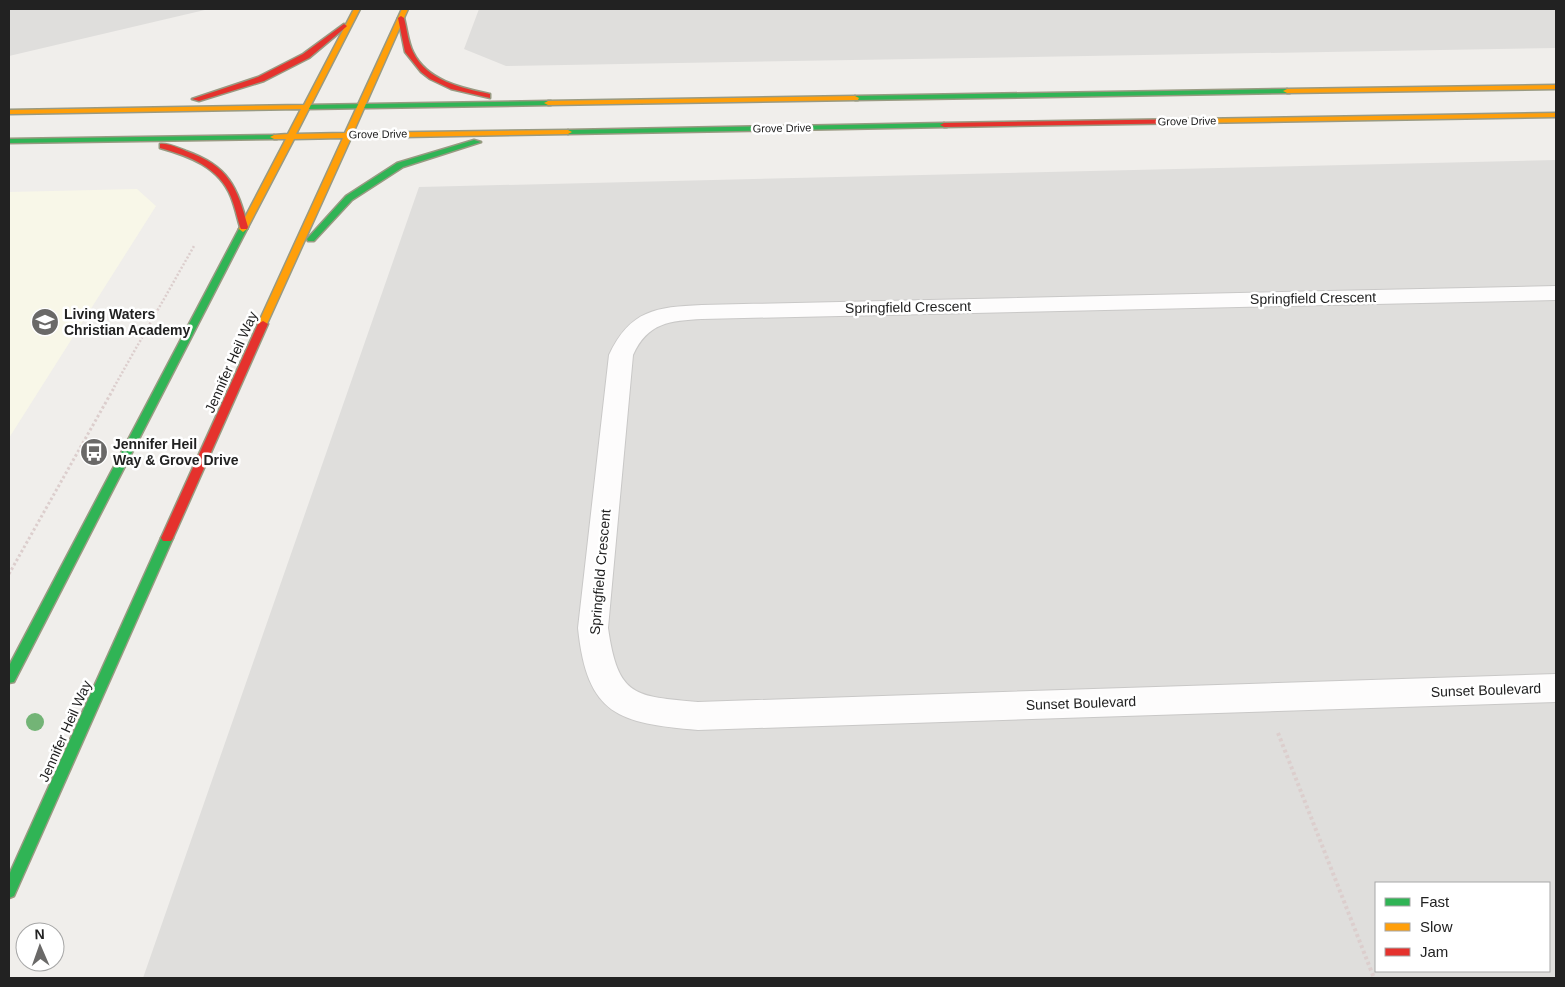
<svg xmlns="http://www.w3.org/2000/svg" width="1565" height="987" viewBox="0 0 1565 987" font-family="Arial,sans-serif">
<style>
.residential{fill:#dfdedc;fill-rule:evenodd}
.education{fill:#f8f7e8}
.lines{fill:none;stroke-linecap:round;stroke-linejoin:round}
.street-casing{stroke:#c9c8c7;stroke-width:2}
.fast-casing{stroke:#999a82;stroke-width:3}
.slow-casing{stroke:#999a82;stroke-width:3}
.jam-casing{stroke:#999a82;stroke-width:3}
.path-far2{stroke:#dccecd;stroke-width:2.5;stroke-dasharray:2 2;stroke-linecap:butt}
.path-far1{stroke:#dccecd;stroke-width:3;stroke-dasharray:2.5 2.5;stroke-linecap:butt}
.path{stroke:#dccecd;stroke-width:4;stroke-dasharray:3 3;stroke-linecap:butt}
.street{fill:#fdfcfc;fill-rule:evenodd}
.fast{fill:#30b455;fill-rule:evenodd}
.slow{fill:#ff9f0a;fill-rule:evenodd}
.jam{fill:#e5322d;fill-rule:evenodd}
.tree{fill:#73b476}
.labels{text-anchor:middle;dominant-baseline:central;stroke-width:5;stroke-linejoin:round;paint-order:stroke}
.far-street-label{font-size:11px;fill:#222;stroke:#fff}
.street-label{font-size:14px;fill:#222;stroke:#fff}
.poi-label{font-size:14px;font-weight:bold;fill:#222;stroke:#fff;text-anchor:start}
</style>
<rect width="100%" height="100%" fill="#f0eeeb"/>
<g class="residential">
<polygon points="9,9 209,9 9,56"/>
<polygon points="479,9 1556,9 1556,48 506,66 464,49"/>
<path d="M 1556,160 L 1556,978 L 143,978 L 419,187 ZM 1376,883 L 1549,883 L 1549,971 L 1376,971 Z"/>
</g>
<polygon class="education" points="137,189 156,206 9,438 9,192"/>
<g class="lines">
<g class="street-casing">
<path id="street" d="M 1556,286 L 1556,300 L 702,319 C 670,321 648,322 633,355 L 608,628 C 618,698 635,696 698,702 L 1556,674 L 1556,702 L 698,730 C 619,723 587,716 578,628 L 609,355 C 630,310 656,307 702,305 Z"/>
</g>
<g class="fast-casing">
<g id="fast">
<polygon points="1287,89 1291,91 1290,93 855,100 851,98 855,96"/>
<polygon points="548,101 551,101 551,105 307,109 303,107 307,105"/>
<polygon points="944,123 948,125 947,127 568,134 564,132 568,130"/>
<polygon points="274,135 278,137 277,139 9,143 9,139"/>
<polygon points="474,140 481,142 403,167 352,200 314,241 308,241 307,239 346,196 397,163"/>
<polygon points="243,226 247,229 14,682 9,683 9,666 239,229"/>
<polygon points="167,534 171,535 173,538 14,896 9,898 9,875 161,538 163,535"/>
</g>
</g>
<g class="slow-casing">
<g id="slow">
<polygon points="354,9 360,9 296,134 345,133 402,9 408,9 353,133 568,130 572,132 568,134 351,138 266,326 260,326 258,324 343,138 294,139 247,229 243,232 239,229 286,139 274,139 270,137 274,135 288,134 301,109 9,114 9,110 304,105"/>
<polygon points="1556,85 1556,89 1287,93 1283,91 1287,89"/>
<polygon points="855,96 859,98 858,100 548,105 544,103 548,101"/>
<polygon points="1556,113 1556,117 1193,123 1189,121 1193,119"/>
</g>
</g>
<g class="jam-casing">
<g id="jam">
<path d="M 401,16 L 404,18 C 407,29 408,42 413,52 C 427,81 462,88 490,94 L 490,98 L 451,89 L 430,79 L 421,72 L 405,52 L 398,18 Z"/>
<polygon points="344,24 347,26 346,27 309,58 264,81 199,101 192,99 258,77 303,54"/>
<polygon points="1193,119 1197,121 1196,123 944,127 940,125 944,123"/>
<path d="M 160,144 C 168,143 178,148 186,151 C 229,166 237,187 248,227 L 247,229 L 241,229 L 240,227 C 237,217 235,207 231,197 C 219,167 189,156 160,148 Z"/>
<polygon points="263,321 268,324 173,538 171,541 163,541 161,538 258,324"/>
</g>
</g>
<polyline class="path-far2" points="114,387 194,246"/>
<polyline class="path-far1" points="9,574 115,386"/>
<polyline class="path" points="1278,733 1374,978"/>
<use href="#street" class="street"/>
<use href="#fast" class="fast"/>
<use href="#slow" class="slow"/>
<use href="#jam" class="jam"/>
</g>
<circle class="tree" cx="35" cy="722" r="9"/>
<defs>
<g id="school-disc" transform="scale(1.4375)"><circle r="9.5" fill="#6a6968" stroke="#fff"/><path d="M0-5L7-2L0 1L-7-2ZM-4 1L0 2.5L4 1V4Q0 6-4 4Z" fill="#fff"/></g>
<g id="bus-disc" transform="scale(1.4375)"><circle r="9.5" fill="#6a6968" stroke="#fff"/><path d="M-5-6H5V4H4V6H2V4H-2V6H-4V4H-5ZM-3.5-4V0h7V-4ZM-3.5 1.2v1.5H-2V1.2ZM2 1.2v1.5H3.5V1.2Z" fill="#fff"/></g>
</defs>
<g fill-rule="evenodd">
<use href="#school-disc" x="45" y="322"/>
<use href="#bus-disc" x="94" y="452"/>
</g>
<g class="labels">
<g class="far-street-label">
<text transform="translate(1187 121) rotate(-1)">Grove Drive</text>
<text transform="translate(782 128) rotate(-1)">Grove Drive</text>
<text transform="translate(378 134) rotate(-1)">Grove Drive</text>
</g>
<g class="street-label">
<text transform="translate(1313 298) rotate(-1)">Springfield Crescent</text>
<text transform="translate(908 307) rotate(-1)">Springfield Crescent</text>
<text transform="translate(231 362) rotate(-66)">Jennifer Heil Way</text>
<text transform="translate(600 572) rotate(-85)">Springfield Crescent</text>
<text transform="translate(1486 690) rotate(-2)">Sunset Boulevard</text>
<text transform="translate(1081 703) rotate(-2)">Sunset Boulevard</text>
<text transform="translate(65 731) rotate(-66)">Jennifer Heil Way</text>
</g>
<g class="poi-label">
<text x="64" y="314">Living Waters<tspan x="64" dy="16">Christian Academy</tspan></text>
<text x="113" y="444">Jennifer Heil<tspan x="113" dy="16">Way &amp; Grove Drive</tspan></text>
</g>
</g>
<rect width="1565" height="987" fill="none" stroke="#222222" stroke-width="20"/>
<rect x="1375" y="882" width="175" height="90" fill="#ffffff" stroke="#a7a7a7"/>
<rect x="1385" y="898" width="25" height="8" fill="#30b455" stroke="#a7a7a7"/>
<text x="1420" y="907" font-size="15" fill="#222222">Fast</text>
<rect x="1385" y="923" width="25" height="8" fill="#ff9f0a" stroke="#a7a7a7"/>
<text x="1420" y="932" font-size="15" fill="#222222">Slow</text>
<rect x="1385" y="948" width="25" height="8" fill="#e5322d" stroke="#a7a7a7"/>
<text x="1420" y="957" font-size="15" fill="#222222">Jam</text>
<g transform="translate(40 947) rotate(358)"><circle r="24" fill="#ffffff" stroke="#a7a7a7"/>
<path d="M0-4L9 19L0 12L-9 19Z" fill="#6a6968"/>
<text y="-8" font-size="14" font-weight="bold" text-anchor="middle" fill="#222222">N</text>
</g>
</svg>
